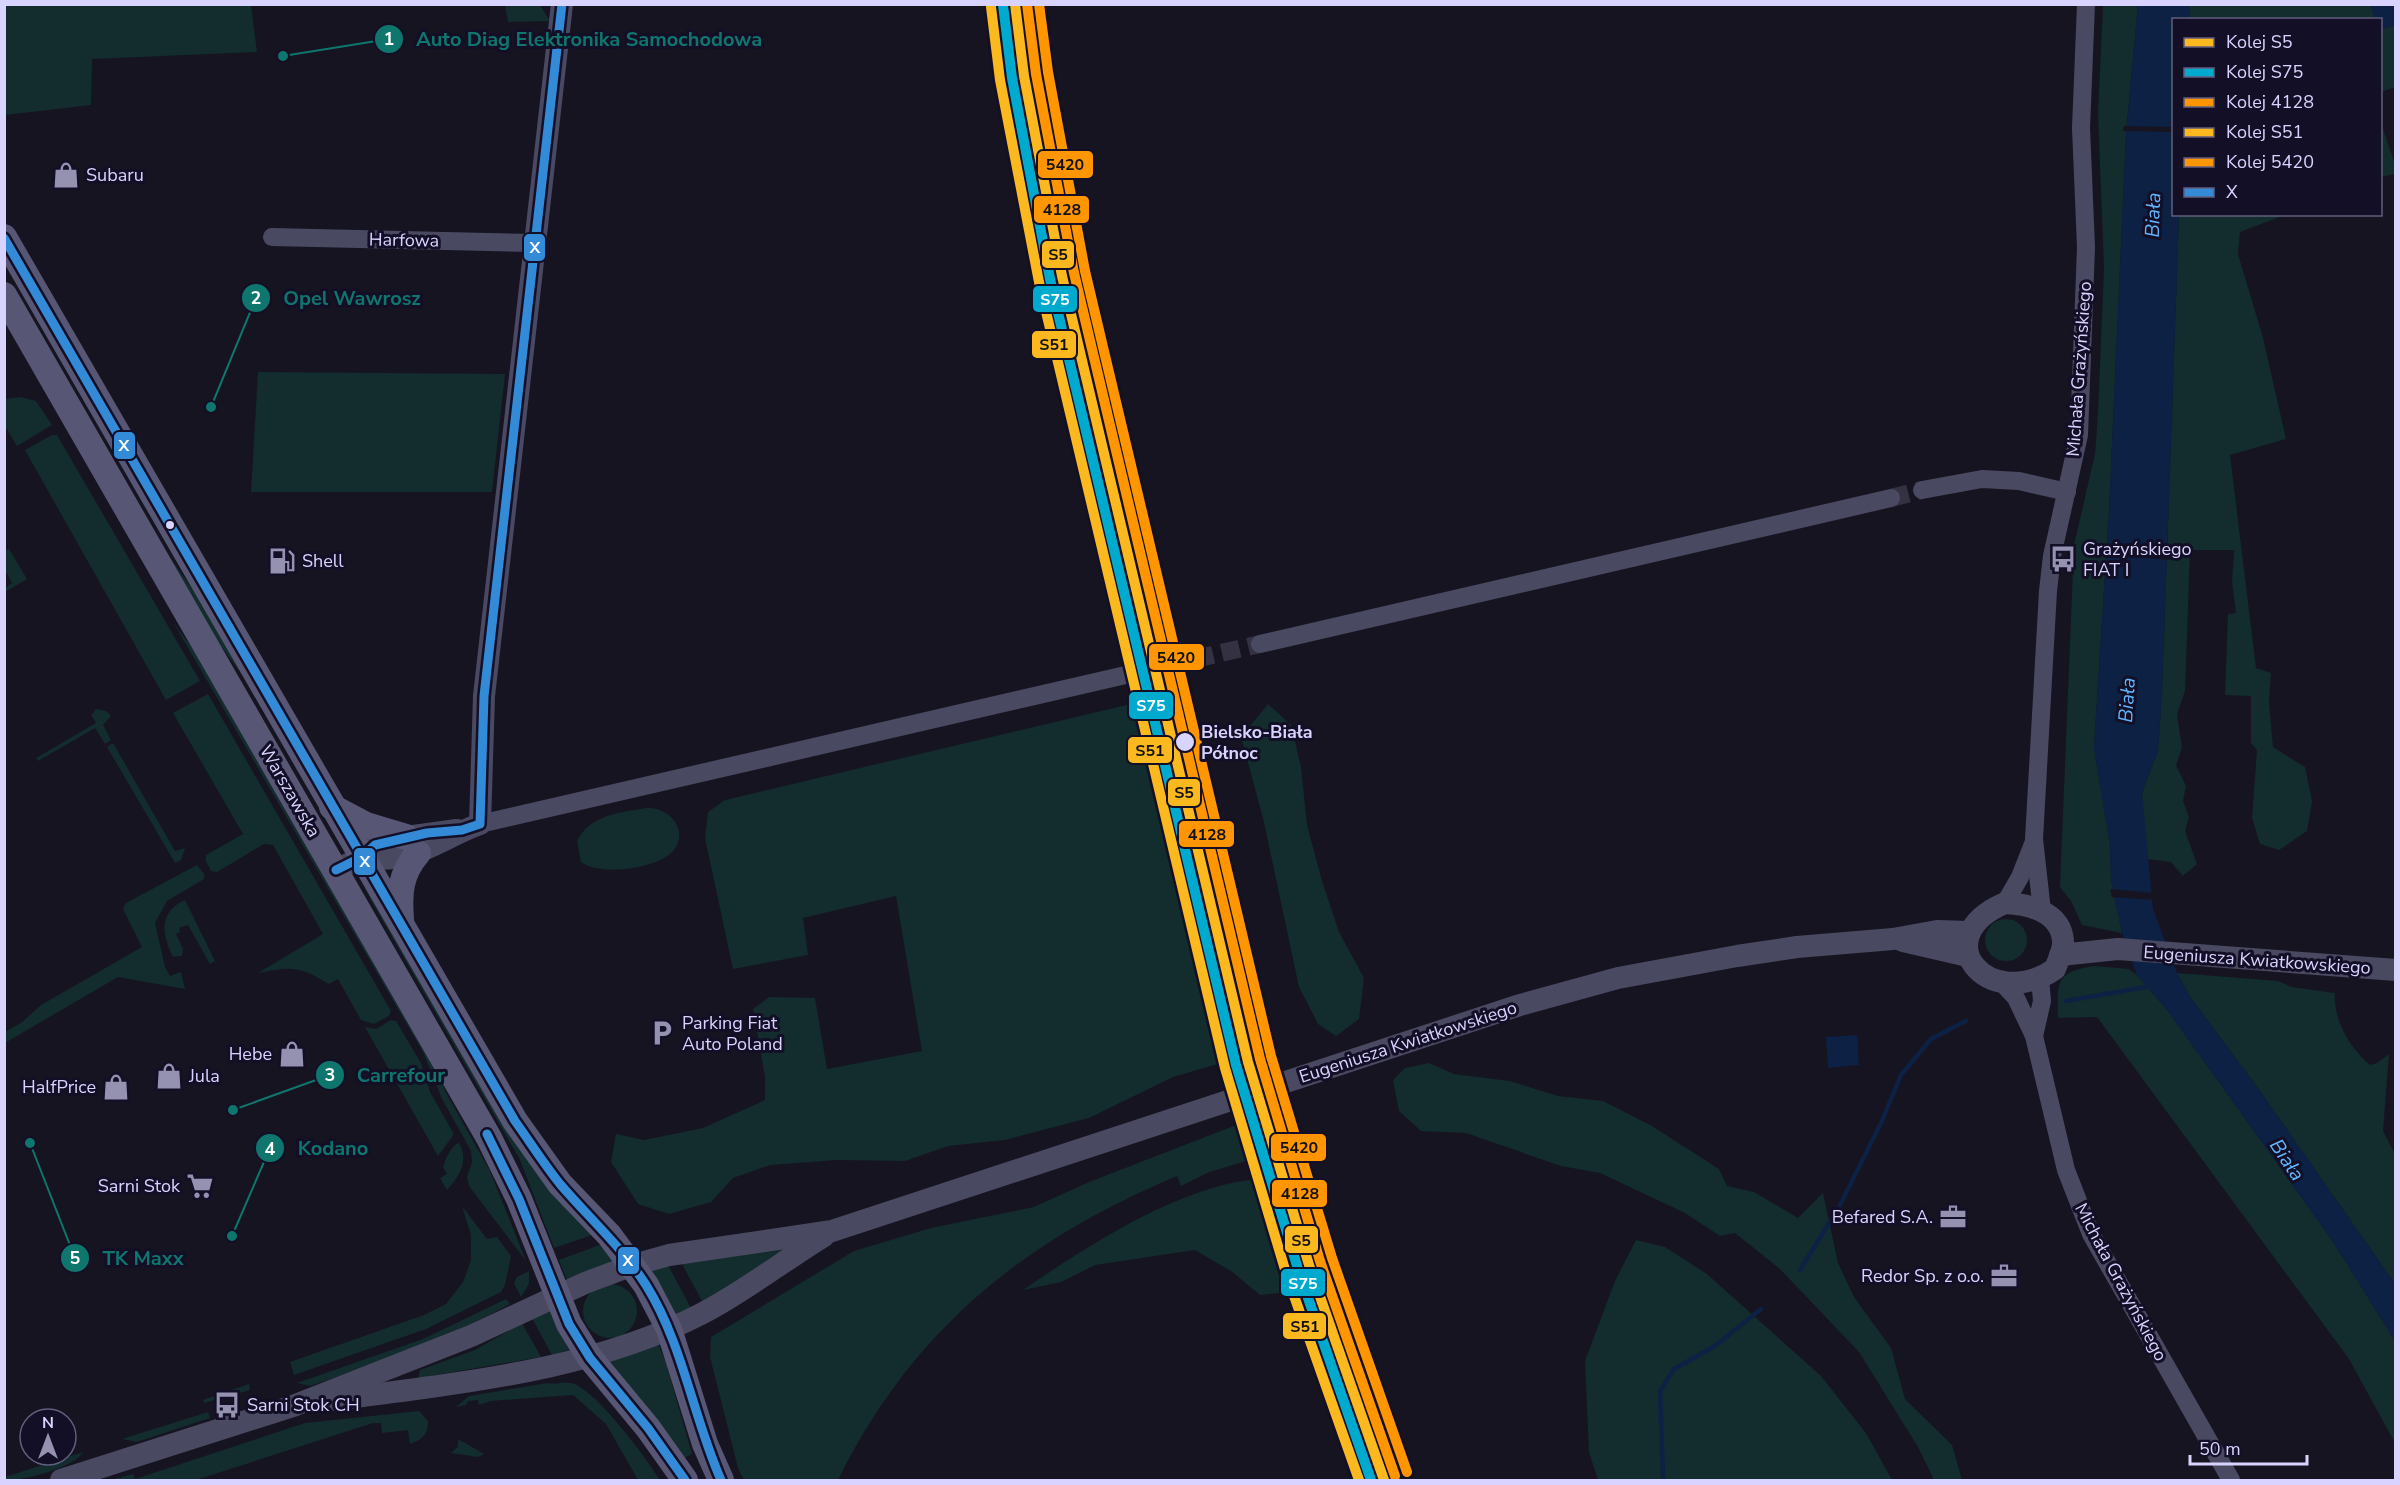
<svg xmlns="http://www.w3.org/2000/svg" width="2400" height="1485" viewBox="0 0 2400 1485" font-family="'Nunito Sans',sans-serif">
<style>
.green{fill:#132c2d}
.water{fill:#0d2144}
.pier{fill:#161421}
.lines{fill:none;stroke-linecap:round;stroke-linejoin:round}
.stream{stroke:#0d2144;stroke-width:4.5}
.minor-tunnel{stroke:#333142;stroke-width:18;stroke-dasharray:18 9;stroke-linecap:butt}
.minor{stroke:#4a4962;stroke-width:18}
.tertiary{stroke:#4a4962;stroke-width:22}
.secondary{stroke:#575674;stroke-width:26}
.bus-1-casing{stroke:#130f26;stroke-width:14}
.bus-1{stroke:#338bd7;stroke-width:9}
.rail-1-casing{stroke:#130f26;stroke-width:15}
.rail-2-casing{stroke:#130f26;stroke-width:15}
.rail-3-casing{stroke:#130f26;stroke-width:15}
.rail-4-casing{stroke:#130f26;stroke-width:15}
.rail-5-casing{stroke:#130f26;stroke-width:15}
.rail-1{stroke:#fbb81f;stroke-width:10}
.rail-2{stroke:#00a9ce;stroke-width:10}
.rail-3{stroke:#ff9500;stroke-width:10}
.rail-4{stroke:#fbb81f;stroke-width:10}
.rail-5{stroke:#ff9500;stroke-width:10}
.bus-dot{fill:#d9d4ff;stroke:#130f26;stroke-width:2}
.labels{text-anchor:middle;dominant-baseline:central;stroke-width:6;stroke-linejoin:round;paint-order:stroke}
.poi-label{font-size:18px;fill:#d9d4ff;stroke:#130f26;text-anchor:start}
.street-label{font-size:18px;fill:#d9d4ff;stroke:#130f26}
.stop-label{font-size:18px;font-weight:bold;fill:#d9d4ff;stroke:#130f26;text-anchor:start}
.water-label{font-size:20px;font-style:italic;fill:#62b6ff;stroke:#130f26}
.leader{fill:none;stroke:#0f766e;stroke-width:2}
.callout-dot{fill:#0f766e;stroke:#130f26;stroke-width:2}
.mark-label{font-size:18px;text-anchor:middle;font-weight:bold;fill:#fff}
.callout-label{font-size:20px;text-anchor:middle;font-weight:bold;fill:#0f766e;stroke:#130f26;stroke-width:6;stroke-linejoin:round;paint-order:stroke}
.line-badge{stroke:#130f26;stroke-width:2}
.badge-label{font-size:16px;text-anchor:middle;font-weight:bold;fill:#fff}
.pale-badge-label{font-size:16px;text-anchor:middle;font-weight:bold;fill:#111}
</style>
<rect width="100%" height="100%" fill="#161421"/>
<g class="green">
<polygon points="2190,4 2371,5 2375,19 2189,20"/>
<polygon points="4,5 251,5 257,52 92,59 91,105 5,115"/>
<polygon points="505,5 540,5 550,21 508,22"/>
<polygon points="2103,5 2138,5 2126,134 2109,512 2094,747 2110,846 2111,879 2122,933 2082,925 2071,901 2060,887 2074,545 2095,454 2098,414 2104,268 2098,113"/>
<polygon points="2395,25 2395,87 2381,92 2381,29"/>
<polygon points="2381,123 2396,168 2395,174 2381,177"/>
<polygon points="2179,215 2285,215 2240,232 2238,254 2263,338 2286,439 2230,455 2256,668 2271,673 2269,702 2273,747 2305,767 2312,801 2307,831 2279,850 2260,844 2252,818 2257,750 2251,743 2251,696 2225,695 2228,614 2236,613 2232,581 2234,550 2190,550 2185,691 2177,714 2182,748 2176,765 2186,786 2183,801 2189,817 2185,831 2197,864 2183,876 2171,862 2147,859 2142,792 2158,751 2162,692"/>
<polygon points="258,372 505,374 492,492 251,492"/>
<polygon points="20,397 36,401 52,425 17,446 5,426 5,399"/>
<polygon points="52,435 57,435 200,681 166,700 25,450"/>
<polygon points="9,549 27,579 5,592 5,588 12,583 5,570 5,551"/>
<polygon points="170,558 202,602 337,838 243,676 202,621"/>
<polygon points="173,622 206,666 435,1062 445,1091 490,1171 526,1261 469,1186 467,1177 472,1162 471,1151 442,1099 423,1052"/>
<path d="M 208,694 L 391,1011 L 389,1016 L 374,1024 L 361,1020 L 338,979 L 329,984 C 300,966 291,966 258,973 L 323,934 L 273,845 L 264,844 L 217,872 L 211,871 L 206,861 L 206,855 L 243,834 L 173,713 Z"/>
<polygon points="1152,699 1168,754 1216,960 1221,1063 1173,1077 1089,1118 1005,1140 948,1146 905,1161 838,1160 770,1165 733,1178 711,1202 669,1214 638,1204 611,1162 616,1134 644,1140 703,1128 765,1100 765,1077 753,1009 769,997 815,998 827,1069 922,1051 896,896 803,918 808,955 733,969 705,838 708,812 725,800"/>
<polygon points="1268,704 1291,725 1301,767 1307,825 1322,881 1339,932 1364,978 1359,1019 1336,1036 1318,1024 1299,987 1263,818 1241,737"/>
<polygon points="96,709 106,711 111,716 103,725 111,740 105,744 95,728 38,761 36,758 96,723 91,715"/>
<polygon points="113,743 175,851 185,848 181,860 175,863 107,747"/>
<path d="M 646,808 C 674,807 691,836 670,854 C 653,869 599,876 581,862 L 577,841 C 591,814 619,813 646,808 Z"/>
<polygon points="197,865 204,874 204,879 167,901 155,923 165,967 170,976 181,972 185,989 118,977 5,1043 5,1032 21,1023 41,1005 142,947 123,909 126,903"/>
<polygon points="365,884 595,1234 554,1248 520,1160 376,909 365,889"/>
<path d="M 185,900 L 215,961 L 210,964 L 188,925 L 179,928 L 180,932 L 176,934 L 183,949 L 182,956 L 173,957 C 162,934 158,912 185,900 Z"/>
<circle cx="2006" cy="940" r="21"/>
<path d="M 2094,966 L 2129,969 L 2137,975 L 2168,1011 L 2332,1240 L 2395,1341 L 2395,1443 L 2349,1359 L 2097,1017 L 2058,1018 C 2057,982 2055,972 2094,966 Z"/>
<path d="M 2177,973 L 2278,981 L 2291,987 L 2335,993 C 2333,1020 2350,1048 2370,1065 L 2377,1063 L 2389,1054 L 2383,1131 L 2395,1154 L 2395,1284 L 2262,1094 L 2190,997 Z"/>
<polygon points="391,1020 396,1021 421,1063 430,1092 454,1134 438,1156 365,1027 376,1029"/>
<polygon points="1429,1063 1454,1074 1510,1081 1558,1096 1603,1101 1652,1126 1719,1169 1727,1186 1754,1192 1798,1218 1823,1193 1838,1263 1854,1297 1891,1348 1905,1399 1952,1445 1962,1480 1934,1480 1918,1447 1859,1352 1780,1269 1735,1233 1720,1236 1685,1213 1600,1173 1561,1166 1466,1133 1421,1131 1399,1111 1393,1080 1405,1068"/>
<path d="M 1244,1122 L 1255,1158 L 1207,1173 L 1181,1186 L 1177,1176 C 1023,1241 913,1329 838,1480 L 744,1480 L 738,1468 L 710,1357 L 711,1337 L 854,1251 L 931,1228 L 1034,1207 L 1089,1182 Z"/>
<path d="M 459,1143 C 469,1160 460,1176 447,1190 L 440,1178 L 447,1174 L 443,1167 C 446,1159 450,1146 459,1143 Z"/>
<path d="M 1261,1178 L 1297,1291 L 1260,1295 L 1231,1271 L 1195,1250 L 1095,1265 L 1061,1282 L 1023,1290 C 1080,1251 1149,1206 1216,1187 C 1231,1182 1246,1181 1261,1178 Z"/>
<polygon points="462,1206 487,1239 497,1237 511,1256 505,1285 501,1292 426,1329 294,1375 290,1362 424,1315 446,1304 463,1282 471,1260 471,1235"/>
<polygon points="1636,1240 1665,1247 1707,1274 1821,1376 1866,1433 1892,1480 1598,1480 1589,1452 1585,1361 1615,1281"/>
<polygon points="605,1243 620,1260 567,1280 559,1260"/>
<polygon points="786,1246 792,1251 704,1305 681,1262"/>
<polygon points="668,1265 693,1312 675,1321 647,1270"/>
<polygon points="529,1271 529,1284 521,1297 514,1283 517,1277"/>
<circle cx="610" cy="1311" r="27"/>
<path d="M 506,1299 L 510,1304 C 446,1339 379,1363 310,1386 L 297,1383 L 423,1339 Z"/>
<polygon points="549,1308 572,1349 552,1355 532,1318"/>
<polygon points="522,1323 541,1357 418,1378 420,1370 475,1350"/>
<polygon points="657,1341 666,1363 692,1454 683,1459 604,1360"/>
<path d="M 548,1383 C 556,1385 563,1381 571,1383 C 594,1387 647,1459 660,1480 L 638,1480 L 606,1424 L 573,1395 L 490,1401 L 479,1405 L 478,1400 L 468,1401 L 466,1405 L 456,1407 L 469,1396 Z"/>
<polygon points="249,1384 250,1390 204,1403 203,1400"/>
<path d="M 419,1411 L 428,1421 C 429,1434 421,1440 410,1444 L 408,1430 L 382,1433 L 381,1423 L 373,1423 L 196,1480 L 111,1480 L 133,1474 L 135,1479 L 305,1423 Z"/>
<polygon points="208,1412 210,1418 137,1442 122,1439"/>
<polygon points="458,1439 484,1454 478,1457 451,1453 458,1447"/>
<path d="M 83,1452 C 74,1468 23,1481 5,1480 L 5,1477 Z"/>
</g>
<g class="water">
<polygon points="2138,5 2190,5 2189,19 2174,20 2174,214 2179,215 2162,692 2158,751 2142,792 2153,909 2177,973 2190,997 2262,1094 2395,1284 2395,1341 2332,1240 2168,1011 2137,975 2122,933 2111,879 2110,846 2094,748 2109,512 2126,134"/>
<polygon points="2371,5 2395,5 2395,25 2381,29 2380,20 2375,19"/>
<polygon points="1857,1035 1859,1065 1828,1068 1826,1037"/>
</g>
<g class="pier">
<polygon points="2124,126 2173,127 2173,132 2123,131"/>
<polygon points="2104,544 2171,549 2170,560 2103,554"/>
<polygon points="2110,889 2154,893 2155,900 2112,897"/>
</g>
<g class="lines">
<g class="stream">
<polyline points="2066,1001 2152,986"/>
<polyline points="1800,1270 1839,1207 1881,1123 1901,1075 1931,1039 1966,1021"/>
<polyline points="1663,1480 1660,1391 1674,1369 1715,1346 1761,1309"/>
</g>
<g class="minor-tunnel">
<polyline points="1891,498 1922,490"/>
<polyline points="1143,671 1260,644"/>
</g>
<g class="minor">
<polyline points="272,237 535,243"/>
<polyline points="1922,490 1982,479 2019,481 2067,492"/>
<polyline points="1260,644 1891,498"/>
<polyline points="480,824 1143,671"/>
<polyline points="2005,903 2020,877 2033,844"/>
<polyline points="2042,911 2034,839 2048,591 2052,556 2079,435 2086,247 2081,128 2086,4"/>
<polyline points="2003,984 2016,998 2034,1036 2066,1170 2091,1234 2231,1480"/>
<polyline points="2034,1036 2042,1001 2040,978"/>
</g>
<g class="tertiary">
<path d="M 362,857 C 413,866 436,840 480,824 L 484,696 L 562,4"/>
<polyline points="336,870 362,857 375,845 406,837 457,830"/>
<path d="M 2005,903 C 2029,904 2061,912 2063,941 C 2064,950 2058,960 2055,969 C 1988,1014 1924,938 2005,903 Z"/>
<polyline points="1903,941 1968,956"/>
<polyline points="2060,955 2118,949 2396,970"/>
<path d="M 336,1400 C 460,1382 588,1372 701,1314 C 744,1292 783,1261 824,1236"/>
<polyline points="61,1480 293,1406 471,1336 585,1283 633,1265 669,1255 832,1231 1520,1005 1618,978 1737,956 1797,947 1893,939 1937,931 1969,932"/>
</g>
<g class="secondary">
<polyline points="4,237 515,1121 560,1184 609,1235 646,1285 669,1329 705,1444 721,1480"/>
<polyline points="4,295 489,1138 519,1199 569,1324 590,1358 648,1428 685,1480"/>
<polyline points="332,807 366,825 406,837"/>
<path d="M 401,920 C 399,893 400,874 418,853"/>
</g>
<g class="bus-1-casing">
<g id="bus-1">
<path d="M 4,238 L 515,1121 C 530,1142 544,1164 560,1184 C 589,1218 622,1247 646,1285 C 683,1344 693,1417 721,1480"/>
<polyline points="336,870 362,857 375,845 427,833 462,830 480,824 484,696 562,4"/>
<polyline points="487,1134 519,1199 569,1324 590,1358 648,1428 685,1480"/>
</g>
</g>
<use href="#bus-1" class="bus-1"/>
<g class="rail-1-casing">
<polyline id="rail-1" points="1015,4 1024,76 1062,276 1248,1062 1309,1265 1384,1480"/>
</g>
<g class="rail-2-casing">
<polyline id="rail-2" points="1003,5 1012,78 1050,279 1236,1065 1298,1269 1371,1480"/>
</g>
<g class="rail-3-casing">
<polyline id="rail-3" points="1027,4 1036,74 1074,273 1260,1059 1320,1261 1395,1476"/>
</g>
<g class="rail-4-casing">
<polyline id="rail-4" points="991,7 1000,80 1039,282 1225,1068 1286,1273 1359,1480"/>
</g>
<g class="rail-5-casing">
<polyline id="rail-5" points="1039,4 1048,72 1085,271 1271,1056 1332,1258 1407,1472"/>
</g>
<use href="#rail-1" class="rail-1"/>
<use href="#rail-2" class="rail-2"/>
<use href="#rail-3" class="rail-3"/>
<use href="#rail-4" class="rail-4"/>
<use href="#rail-5" class="rail-5"/>
</g>
<defs>
<g id="shop-bare" transform="scale(2.07)"><path d="M-5-2.5h2.3a2.7 3.5 0 0 1 5.4 0H5L5.5 6h-11ZM-1.5-2.5h3a1.5 2.3 0 0 0-3 0Z" fill="#9591b1" stroke="#130f26" stroke-width="2.5" paint-order="stroke"/></g>
<g id="bus-bare" transform="scale(2.07)"><path d="M-5-6H5V4H4V6H2V4H-2V6H-4V4H-5ZM-3.5-4V0h7V-4ZM-3.5 1.2v1.5H-2V1.2ZM2 1.2v1.5H3.5V1.2Z" fill="#9591b1" stroke="#130f26" stroke-width="2.5" paint-order="stroke"/></g>
<g id="fuel-bare" transform="scale(2.07)"><path d="M-5.5-6h7V0h2V4h1.3V-2.5L3-4.5l.8-.8L6-3V5H2.5V1h-1V6h-7ZM-4.2-4.7v3.2H.2V-4.7Z" fill="#9591b1" stroke="#130f26" stroke-width="2.5" paint-order="stroke"/></g>
<g id="parking-bare" transform="scale(2.07)"><path d="M-3.5-5.5H1a3.5 3.5 0 0 1 0 7H-1V5.5H-3.5ZM-1-3.4V-.6H.8a1.4 1.4 0 0 0 0-2.8Z" fill="#9591b1" stroke="#130f26" stroke-width="2.5" paint-order="stroke"/></g>
<g id="supermarket-bare" transform="scale(2.07)"><path d="M-6-5.5h2.5l.6 2H6L4.5 2H-2.5L-4.4-4H-6ZM-1.5 3.2a1.3 1.3 0 1 0 .1 0ZM3 3.2a1.3 1.3 0 1 0 .1 0Z" fill="#9591b1" stroke="#130f26" stroke-width="2.5" paint-order="stroke"/></g>
<g id="office-bare" transform="scale(2.07)"><path d="M-6-3h4V-5.5h4V-3h4V5H-6ZM-1-4.5V-3h2v-1.5ZM-6 0V1H6V0Z" fill="#9591b1" stroke="#130f26" stroke-width="2.5" paint-order="stroke"/></g>
</defs>
<g fill-rule="evenodd">
<use href="#shop-bare" x="66" y="175"/>
<use href="#bus-bare" x="2063" y="559"/>
<use href="#fuel-bare" x="282" y="561"/>
<use href="#parking-bare" x="662" y="1033"/>
<use href="#shop-bare" x="292" y="1054"/>
<use href="#shop-bare" x="169" y="1076"/>
<use href="#shop-bare" x="116" y="1087"/>
<use href="#supermarket-bare" x="200" y="1186"/>
<use href="#office-bare" x="1953" y="1217"/>
<use href="#office-bare" x="2004" y="1276"/>
<use href="#bus-bare" x="227" y="1405"/>
</g>
<g class="bus-dot">
<circle cx="170" cy="525" r="5"/>
<circle cx="1185" cy="742" r="10"/>
</g>
<g class="labels">
<g class="poi-label">
<text x="86" y="175">Subaru</text>
<text x="2083" y="549">Grażyńskiego<tspan x="2083" dy="21">FIAT I</tspan></text>
<text x="302" y="561">Shell</text>
<text x="682" y="1023">Parking Fiat<tspan x="682" dy="21">Auto Poland</tspan></text>
<text x="272" y="1054" text-anchor="end">Hebe</text>
<text x="189" y="1076">Jula</text>
<text x="96" y="1087" text-anchor="end">HalfPrice</text>
<text x="180" y="1186" text-anchor="end">Sarni Stok</text>
<text x="1933" y="1217" text-anchor="end">Befared S.A.</text>
<text x="1984" y="1276" text-anchor="end">Redor Sp. z o.o.</text>
<text x="247" y="1405">Sarni Stok CH</text>
</g>
<g class="street-label">
<text transform="translate(404 240) rotate(1)">Harfowa</text>
<text transform="translate(2079 369) rotate(-86)">Michała Grażyńskiego</text>
<text transform="translate(290 791) rotate(60)">Warszawska</text>
<text transform="translate(2257 960) rotate(4)">Eugeniusza Kwiatkowskiego</text>
<text transform="translate(1408 1042) rotate(-18)">Eugeniusza Kwiatkowskiego</text>
<text transform="translate(2121 1282) rotate(62)">Michała Grażyńskiego</text>
</g>
<g class="stop-label">
<text x="1201" y="732">Bielsko-Biała<tspan x="1201" dy="21">Północ</tspan></text>
</g>
<g class="water-label">
<text transform="translate(2153 215) rotate(-88)">Biała</text>
<text transform="translate(2127 700) rotate(-86)">Biała</text>
<text transform="translate(2287 1160) rotate(56)">Biała</text>
</g>
</g>
<path class="leader" d="M283 56L389 39M211 407L256 298M233 1110L330 1075M232 1236L270 1148M30 1143L75 1258"/>
<g class="callout-dot">
<circle cx="283" cy="56" r="6"/>
<circle cx="211" cy="407" r="6"/>
<circle cx="233" cy="1110" r="6"/>
<circle cx="232" cy="1236" r="6"/>
<circle cx="30" cy="1143" r="6"/>
<circle cx="389" cy="39" r="15"/>
<circle cx="256" cy="298" r="15"/>
<circle cx="330" cy="1075" r="15"/>
<circle cx="270" cy="1148" r="15"/>
<circle cx="75" cy="1258" r="15"/>
</g>
<g class="mark-label">
<text x="389" y="45">1</text>
<text x="256" y="304">2</text>
<text x="330" y="1081">3</text>
<text x="270" y="1155">4</text>
<text x="75" y="1264">5</text>
</g>
<g class="callout-label">
<text x="589" y="46">Auto Diag Elektronika Samochodowa</text>
<text x="352" y="305">Opel Wawrosz</text>
<text x="401" y="1082">Carrefour</text>
<text x="333" y="1155">Kodano</text>
<text x="143" y="1265">TK Maxx</text>
</g>
<g class="line-badge">
<rect x="1037" y="150" width="57" height="29" rx="6" fill="#ff9500"/>
<rect x="1033" y="195" width="57" height="29" rx="6" fill="#ff9500"/>
<rect x="523" y="233" width="23" height="29" rx="6" fill="#338bd7"/>
<rect x="1041" y="240" width="34" height="29" rx="6" fill="#fbb81f"/>
<rect x="1032" y="285" width="46" height="28" rx="6" fill="#00a9ce"/>
<rect x="1031" y="330" width="46" height="29" rx="6" fill="#fbb81f"/>
<rect x="113" y="431" width="23" height="29" rx="6" fill="#338bd7"/>
<rect x="1148" y="643" width="57" height="28" rx="6" fill="#ff9500"/>
<rect x="1128" y="691" width="46" height="29" rx="6" fill="#00a9ce"/>
<rect x="1127" y="736" width="46" height="28" rx="6" fill="#fbb81f"/>
<rect x="1167" y="778" width="34" height="29" rx="6" fill="#fbb81f"/>
<rect x="1178" y="820" width="57" height="28" rx="6" fill="#ff9500"/>
<rect x="353" y="847" width="23" height="29" rx="6" fill="#338bd7"/>
<rect x="1270" y="1133" width="57" height="29" rx="6" fill="#ff9500"/>
<rect x="1271" y="1179" width="57" height="29" rx="6" fill="#ff9500"/>
<rect x="1284" y="1225" width="35" height="29" rx="6" fill="#fbb81f"/>
<rect x="617" y="1246" width="23" height="29" rx="6" fill="#338bd7"/>
<rect x="1280" y="1268" width="46" height="29" rx="6" fill="#00a9ce"/>
<rect x="1282" y="1312" width="45" height="28" rx="6" fill="#fbb81f"/>
</g>
<g class="badge-label">
<text x="535" y="253">X</text>
<text x="1055" y="305">S75</text>
<text x="124" y="451">X</text>
<text x="1151" y="711">S75</text>
<text x="365" y="867">X</text>
<text x="628" y="1266">X</text>
<text x="1303" y="1289">S75</text>
</g>
<g class="pale-badge-label">
<text x="1065" y="170">5420</text>
<text x="1062" y="215">4128</text>
<text x="1058" y="260">S5</text>
<text x="1054" y="350">S51</text>
<text x="1176" y="663">5420</text>
<text x="1150" y="756">S51</text>
<text x="1184" y="798">S5</text>
<text x="1207" y="840">4128</text>
<text x="1299" y="1153">5420</text>
<text x="1300" y="1199">4128</text>
<text x="1301" y="1246">S5</text>
<text x="1305" y="1332">S51</text>
</g>
<rect width="2400" height="1485" fill="none" stroke="#d9d4ff" stroke-width="12"/>
<rect x="2172" y="18" width="210" height="198" fill="#130f26" stroke="#625e7d" stroke-width="1.5"/>
<rect x="2184" y="38" width="30" height="9" fill="#fbb81f" stroke="#625e7d" stroke-width="1.5"/>
<text x="2226" y="48" font-size="18" fill="#d9d4ff">Kolej S5</text>
<rect x="2184" y="68" width="30" height="9" fill="#00a9ce" stroke="#625e7d" stroke-width="1.5"/>
<text x="2226" y="78" font-size="18" fill="#d9d4ff">Kolej S75</text>
<rect x="2184" y="98" width="30" height="9" fill="#ff9500" stroke="#625e7d" stroke-width="1.5"/>
<text x="2226" y="108" font-size="18" fill="#d9d4ff">Kolej 4128</text>
<rect x="2184" y="128" width="30" height="9" fill="#fbb81f" stroke="#625e7d" stroke-width="1.5"/>
<text x="2226" y="138" font-size="18" fill="#d9d4ff">Kolej S51</text>
<rect x="2184" y="158" width="30" height="9" fill="#ff9500" stroke="#625e7d" stroke-width="1.5"/>
<text x="2226" y="168" font-size="18" fill="#d9d4ff">Kolej 5420</text>
<rect x="2184" y="188" width="30" height="9" fill="#338bd7" stroke="#625e7d" stroke-width="1.5"/>
<text x="2226" y="198" font-size="18" fill="#d9d4ff">X</text>
<g transform="translate(48 1437)"><circle r="28" fill="#130f26" stroke="#625e7d" stroke-width="1.5"/>
<path d="M0-4.5L10 22L0 15L-10 22Z" fill="#9591b1"/>
<text y="-9" font-size="16" font-weight="bold" text-anchor="middle" fill="#d9d4ff">N</text>
</g>
<path d="M2190 1455v9h117v-9" fill="none" stroke="#d9d4ff" stroke-width="3"/>
<text x="2199" y="1455" font-size="18" fill="#d9d4ff" stroke="#130f26" stroke-width="4.5" paint-order="stroke">50 m</text>
</svg>
